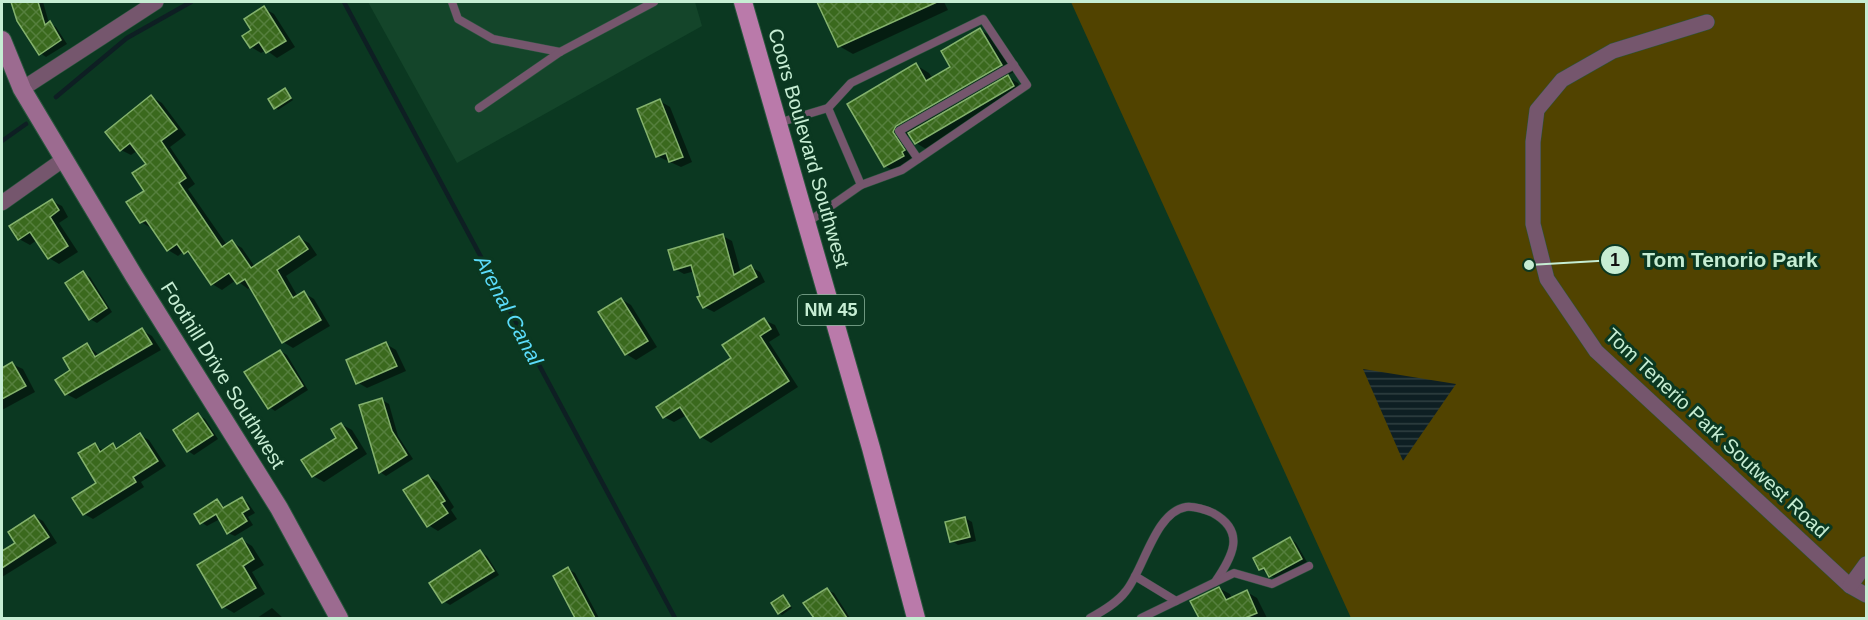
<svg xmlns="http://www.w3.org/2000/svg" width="1868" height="620" viewBox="0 0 1868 620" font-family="Helvetica,sans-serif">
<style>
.built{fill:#14452a}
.green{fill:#514300}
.water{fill:url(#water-rules)}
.shadow{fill:#0007}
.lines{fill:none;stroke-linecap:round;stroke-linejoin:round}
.stream{stroke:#0e1f23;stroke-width:4.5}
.building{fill:url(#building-cross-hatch);stroke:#84b26d;stroke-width:1.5}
.lane-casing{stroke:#29553d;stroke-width:9}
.street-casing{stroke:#29553d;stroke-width:16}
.secondary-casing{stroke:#29553d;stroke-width:20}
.primary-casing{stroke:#29553d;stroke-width:20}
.lane{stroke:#75566d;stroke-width:8}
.street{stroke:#75566d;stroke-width:15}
.secondary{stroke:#9c6b90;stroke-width:18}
.primary{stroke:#ba7aaa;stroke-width:18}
.labels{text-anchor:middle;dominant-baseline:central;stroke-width:6;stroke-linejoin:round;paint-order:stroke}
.shield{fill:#0b3821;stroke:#8eb79e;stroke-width:1.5}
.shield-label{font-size:18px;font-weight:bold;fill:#c6edd3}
.street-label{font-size:20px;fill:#c6edd3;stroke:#0b3821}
.water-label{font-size:21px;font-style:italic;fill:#5bdbf9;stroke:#0b3821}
.leader{fill:none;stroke:#c6edd3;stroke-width:2}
.callout-dot{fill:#c6edd3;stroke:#0b3821;stroke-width:2}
.mark-label{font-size:18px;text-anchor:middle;font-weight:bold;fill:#111}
.callout-label{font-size:21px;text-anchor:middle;font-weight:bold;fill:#c6edd3;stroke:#0b3821;stroke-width:6;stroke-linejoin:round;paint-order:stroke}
</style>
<defs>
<pattern id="water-rules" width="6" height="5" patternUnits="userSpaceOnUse" patternTransform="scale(1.5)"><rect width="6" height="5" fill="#0e1f23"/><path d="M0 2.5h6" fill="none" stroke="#304042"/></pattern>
<pattern id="building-cross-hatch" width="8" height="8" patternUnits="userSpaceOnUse" patternTransform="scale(1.5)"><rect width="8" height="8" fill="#3a691d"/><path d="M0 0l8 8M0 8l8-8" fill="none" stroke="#557f3d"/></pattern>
</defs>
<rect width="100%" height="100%" fill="#0b3821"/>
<polygon class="built" points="368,2 695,2 702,26 457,163"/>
<polygon class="green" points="1071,2 1866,2 1866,618 1351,618"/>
<polygon class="water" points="1363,369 1456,384 1403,461"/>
<g class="shadow">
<polygon points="13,2 43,2 49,23 56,27 67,44 46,57 40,53 18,20"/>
<polygon points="819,2 944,2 948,10 853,54 839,46"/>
<polygon points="264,8 274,14 295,47 277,58 266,50 261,53 251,47 253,30"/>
<polygon points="980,30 994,37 1014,72 1006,76 1018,83 1023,92 926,149 916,143 909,133 906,140 917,158 899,174 885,166 849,105 916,65 929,73 933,79 952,67"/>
<polygon points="285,90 293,100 278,110 270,100"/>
<polygon points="152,97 162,103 186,135 170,147 195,184 188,189 227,245 232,242 242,248 255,267 299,238 309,243 317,255 286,276 298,297 304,293 314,299 330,326 293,348 283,342 251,287 248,289 236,280 222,290 212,284 195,258 184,251 178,256 168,250 151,228 141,222 148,164 137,151 131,155 121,150"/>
<polygon points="660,101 670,107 692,162 681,167 657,156"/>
<polygon points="52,201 62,206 68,217 59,223 78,252 59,264 49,258 37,240 30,245 19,239 11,226"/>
<polygon points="723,236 732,241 741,273 751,267 760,272 765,282 714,312 704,307 695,271 684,274 675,269"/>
<polygon points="83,273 90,277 112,312 97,323 90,319"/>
<polygon points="621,299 631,305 657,347 636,360 626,354"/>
<polygon points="764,320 775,325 780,335 769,342 798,387 711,443 701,437 687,415 674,422 664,417 733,359"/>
<polygon points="142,330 152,336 161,350 76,399 66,394 87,345 100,356"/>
<polygon points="386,344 396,350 406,371 367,388 357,382"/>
<polygon points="280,351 287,355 308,390 275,411 269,407"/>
<polygon points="12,364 23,369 35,392 2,410 2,369"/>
<polygon points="382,400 389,404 398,436 413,459 386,476 380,472"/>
<polygon points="198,415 205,419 218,439 194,455 188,451"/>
<polygon points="341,424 352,430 367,454 324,482 313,476 339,438"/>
<polygon points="140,435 149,440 166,466 141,482 144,487 93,519 84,514 75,499 98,483 95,445 104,451 113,445 119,449"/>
<polygon points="428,476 438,482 454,507 451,510 457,519 438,531 428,525"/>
<polygon points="242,499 248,503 255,513 248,517 253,525 235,536 228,533 220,519 207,526 201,522 217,501 226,508"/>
<polygon points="34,516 43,521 57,543 2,577 2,553 17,543"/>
<polygon points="965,518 972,522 976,541 958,545 952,541"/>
<polygon points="1290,539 1296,543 1307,562 1277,580 1261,569"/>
<polygon points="242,540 252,546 264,565 252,572 265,594 234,613 224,607"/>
<polygon points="480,552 487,556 499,575 450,605 443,601"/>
<polygon points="568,569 575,573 599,618 577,618 555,576"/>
<polygon points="1219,588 1230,594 1232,599 1247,592 1257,598 1267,618 1200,618 1192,602"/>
<polygon points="827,590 834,593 850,618 815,618 806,603"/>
<polygon points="783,597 792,608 782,615 779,613"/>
<polygon points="272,608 283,618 257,618"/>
</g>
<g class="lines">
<g class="stream">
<polyline points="344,2 675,618"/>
<polyline points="56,97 127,38 191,2"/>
<polyline points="2,141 26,124"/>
</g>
</g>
<g class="building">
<polygon points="11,2 38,2 45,25 50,21 61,40 39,55 17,21"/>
<polygon points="817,2 937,2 838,47"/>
<polygon points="264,6 286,41 266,53 259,42 250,48 242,36 251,30 244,19"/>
<polygon points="980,28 1002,65 896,126 893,132 905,150 902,152 904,156 884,167 847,104 916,63 926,81 950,67 941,51"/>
<polygon points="1008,75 1014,86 915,144 908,133"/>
<polygon points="285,88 291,98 274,109 268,99"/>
<polygon points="151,95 177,129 161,141 186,178 179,183 222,247 232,240 251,268 299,236 308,249 277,270 293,298 304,291 321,320 282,343 245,279 237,284 229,273 211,285 188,251 184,254 177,244 167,251 146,220 140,223 126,202 144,191 132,173 146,164 130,143 120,151 105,132"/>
<polygon points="660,99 683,157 669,162 666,153 656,157 637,109"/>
<polygon points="52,199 59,210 50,217 68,246 48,259 30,232 18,240 9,226"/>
<polygon points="723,234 734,275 751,265 757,277 703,308 697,297 700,296 691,265 674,270 668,250"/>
<polygon points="83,271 107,308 89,320 65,283"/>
<polygon points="621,298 648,341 625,355 598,312"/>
<polygon points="764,318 771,329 760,336 789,381 700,438 680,407 663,418 656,407 731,358 722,345"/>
<polygon points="142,328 152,344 65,395 55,380 70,370 63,358 87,343 95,357"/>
<polygon points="386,342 397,366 356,384 346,360"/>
<polygon points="280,350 303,386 268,409 244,372"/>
<polygon points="12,362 26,386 2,399 2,368"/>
<polygon points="382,398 392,431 407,455 379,473 359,405"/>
<polygon points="198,413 213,435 187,452 173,430"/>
<polygon points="341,423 357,448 312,477 301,460 336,438 331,429"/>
<polygon points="140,433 158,461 133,477 136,482 83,515 72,498 96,483 78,453 95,443 100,452 113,443 116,449"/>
<polygon points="428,475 445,501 441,503 448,513 427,527 403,490"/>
<polygon points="242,497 249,509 242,513 247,521 227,534 216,514 200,524 194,514 217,499 223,508"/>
<polygon points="34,515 49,537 2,568 2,551 15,543 8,532"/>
<polygon points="965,517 970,537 950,542 945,522"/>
<polygon points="1290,537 1302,559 1269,577 1264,568 1259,570 1253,558"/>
<polygon points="242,538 254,559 243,566 256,588 222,608 197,565"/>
<polygon points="480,550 494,571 442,603 429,583"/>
<polygon points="568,567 595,618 575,618 553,576"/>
<polygon points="1219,587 1226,600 1247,590 1257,613 1245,618 1199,618 1190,601"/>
<polygon points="827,588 847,618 814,618 803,603"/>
<polygon points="783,595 790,606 778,614 771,603"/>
</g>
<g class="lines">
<g class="lane-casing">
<g id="lane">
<polyline points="452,2 458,19 493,39 560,52"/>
<polyline points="479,108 560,52 654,2"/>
<polyline points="828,108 861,185"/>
<polyline points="778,123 828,108 851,83 983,19 1027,85 902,170 861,185 808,222"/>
<polyline points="918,159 899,131 1014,65"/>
<polyline points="1135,576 1176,601"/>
<path d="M 1090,618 C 1103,611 1117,603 1126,591 C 1144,569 1155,512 1186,507 C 1194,506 1207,510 1213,513 C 1247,532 1232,557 1215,582"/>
<polyline points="1141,618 1234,573 1272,584 1309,566"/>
</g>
</g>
<g class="street-casing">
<g id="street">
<polyline points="1707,22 1613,51 1562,80 1537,110 1533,142 1533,224 1547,279 1596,351 1850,586 1866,595"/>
<polyline points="22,89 156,2"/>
<polyline points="2,203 64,159"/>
<polyline points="1850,586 1866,564"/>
</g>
</g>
<g class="secondary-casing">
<polyline id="secondary" points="2,40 22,89 134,276 279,508 339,618"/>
</g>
<g class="primary-casing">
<polyline id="primary" points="743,2 871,448 916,618"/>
</g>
<use href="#lane" class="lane"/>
<use href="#street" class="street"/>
<use href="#secondary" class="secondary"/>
<use href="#primary" class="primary"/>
</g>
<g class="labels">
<rect class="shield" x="798" y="295" width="66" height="30" rx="4.5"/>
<g class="shield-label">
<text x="831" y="310">NM 45</text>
</g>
<g class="street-label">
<text transform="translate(809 148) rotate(74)">Coors Boulevard Southwest</text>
<text transform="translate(223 375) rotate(58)">Foothill Drive Southwest</text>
<text transform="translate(1717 433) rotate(43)">Tom Tenerio Park Soutwest Road</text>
</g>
<g class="water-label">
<text transform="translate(509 310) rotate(62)">Arenal Canal</text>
</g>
</g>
<path class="leader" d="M1529 265L1615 260"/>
<g class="callout-dot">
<circle cx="1529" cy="265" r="6"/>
<circle cx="1615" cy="260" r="15"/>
</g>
<g class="mark-label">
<text x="1615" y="266">1</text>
</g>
<g class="callout-label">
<text x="1730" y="267">Tom Tenorio Park</text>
</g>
<rect width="1868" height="620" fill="none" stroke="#c6edd3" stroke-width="6"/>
</svg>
